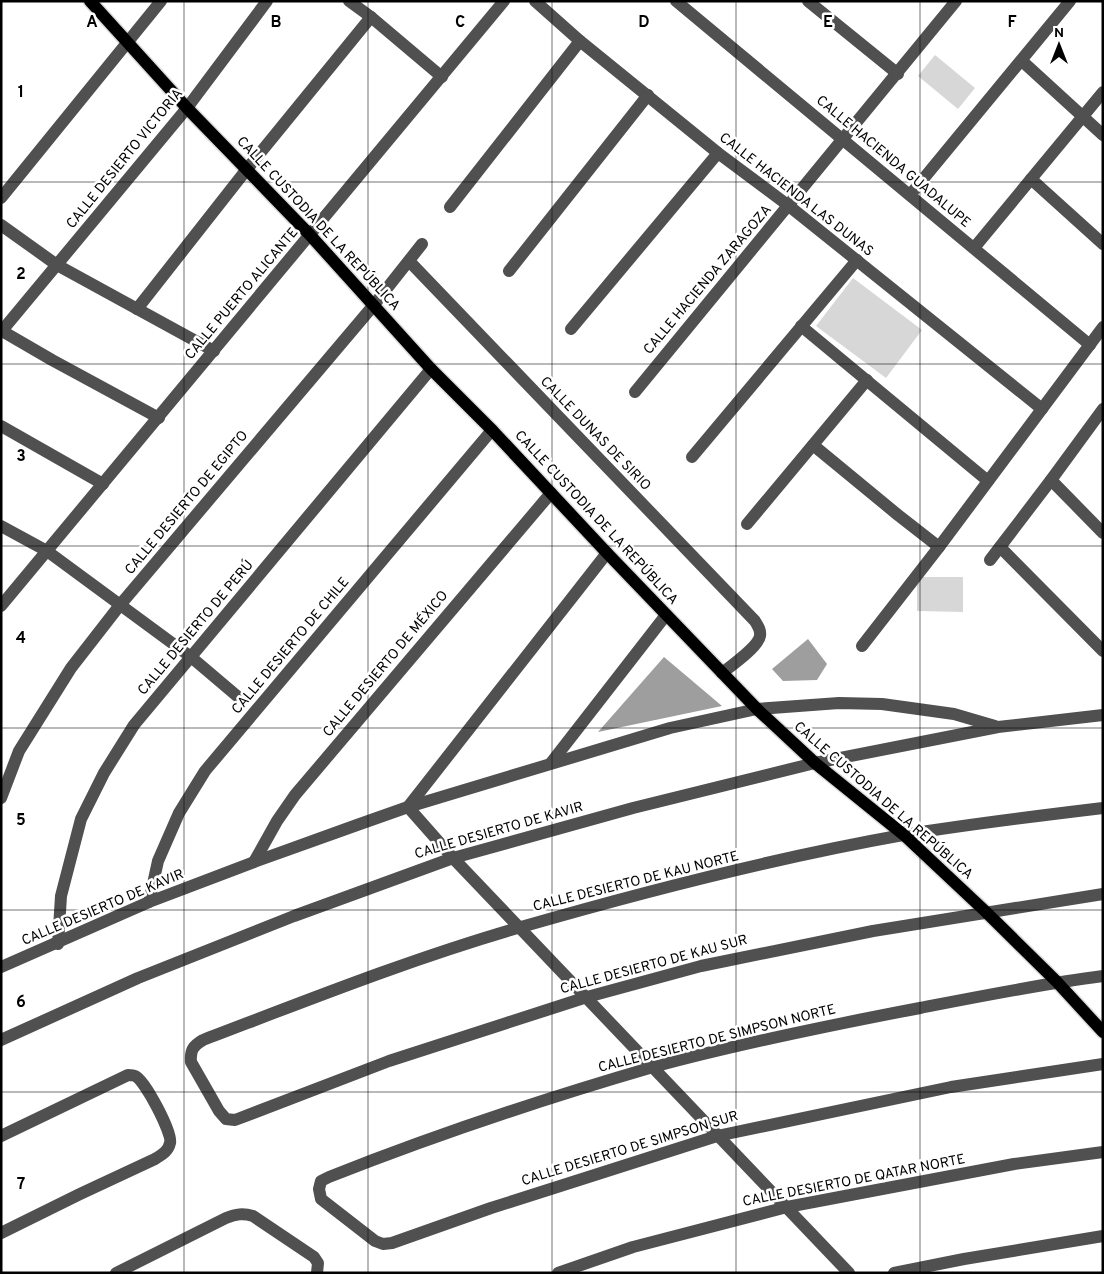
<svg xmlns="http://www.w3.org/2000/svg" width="1104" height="1274" viewBox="0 0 1104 1274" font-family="Overpass,sans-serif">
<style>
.green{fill:#d7d7d7}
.water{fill:#9e9e9e}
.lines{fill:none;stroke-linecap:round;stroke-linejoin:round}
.major-casing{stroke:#dbdbdb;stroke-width:15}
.minor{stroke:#505050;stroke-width:12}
.major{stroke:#000;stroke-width:12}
.grid{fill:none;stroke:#000;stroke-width:1;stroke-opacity:0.55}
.labels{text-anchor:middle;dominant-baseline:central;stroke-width:5;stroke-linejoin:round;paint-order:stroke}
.street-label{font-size:14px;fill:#000;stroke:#fff}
.grid-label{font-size:16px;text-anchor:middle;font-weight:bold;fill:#000;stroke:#fff;stroke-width:5;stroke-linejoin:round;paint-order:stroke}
</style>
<rect width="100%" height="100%" fill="#fff"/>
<g class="green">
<polygon points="935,55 975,88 958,109 918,76"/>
<polygon points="853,278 922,330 886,378 816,326"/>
<polygon points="917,577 963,577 963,612 917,611"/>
</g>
<g class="water">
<polygon points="808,639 827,664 817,680 783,681 772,669"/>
<polygon points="664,657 722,706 598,732"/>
</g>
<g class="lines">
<g class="major-casing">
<polyline id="major" points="90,1 187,108 310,235 431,369 492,430 607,553 757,709 815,763 904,835 986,912 1057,982 1103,1032"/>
</g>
<g class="minor">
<polyline points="349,1 371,17 442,77"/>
<polyline points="535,1 580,41 718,153 789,206 1042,409"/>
<polyline points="676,1 1090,345"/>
<polyline points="808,1 898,74"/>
<polyline points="1022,61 1103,135"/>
<polyline points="1031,179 1103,244"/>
<polyline points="910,195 1070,1"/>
<polyline points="1,198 161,1"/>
<polyline points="450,207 580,41"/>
<polyline points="1,225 57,265 214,351"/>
<polyline points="974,248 1103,92"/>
<path d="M 409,261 L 755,621 C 758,626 761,630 760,636 C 758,647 731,666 722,673"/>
<polyline points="509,271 648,95"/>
<polyline points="137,309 247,169 371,17"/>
<polyline points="801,326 988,481"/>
<polyline points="571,329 718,153"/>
<polyline points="2,331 52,360 159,418"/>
<polyline points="1,332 187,108 267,1"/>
<polyline points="635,392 956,1"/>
<polyline points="1,426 103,484"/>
<polyline points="813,445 898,515 939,547"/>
<polyline points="692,457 857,260"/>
<polyline points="1051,480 1103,533"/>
<polyline points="747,524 867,380"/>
<polyline points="1,526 47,551 191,657 237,696"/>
<polyline points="1000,547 1103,651"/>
<polyline points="607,553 408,807 453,858 849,1273"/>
<polyline points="990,560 1051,480 1103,409"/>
<polyline points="1,606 504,1"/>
<polyline points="862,646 939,547 1103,327"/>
<polyline points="551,763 666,615"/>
<polyline points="1,798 19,751 71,668 120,605 373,306 422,244"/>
<path d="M 1103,808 C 1036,816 969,824 903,835 C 774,858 646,891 521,927 C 413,958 308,1000 203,1040 C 193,1046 190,1050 191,1062 L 219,1111 L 226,1119 L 235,1120 L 389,1061 L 587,997 L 701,966 L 873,931 L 1103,894"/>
<polyline points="254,862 277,821 295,795 551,493"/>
<polyline points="149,902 158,861 179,813 205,771 492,430"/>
<polyline points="58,944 61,896 81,819 104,773 134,725 431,369"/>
<polyline points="1,967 149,902 254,862 357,825 408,807 670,728 757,709 839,703 882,704 954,714 995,726"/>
<path d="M 1103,976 C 1041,984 981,996 920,1008 C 831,1025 741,1043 653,1067 C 543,1099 435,1135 329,1177 L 321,1181 L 319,1189 L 321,1199 L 375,1241 L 383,1244 L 392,1243 L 491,1208 L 717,1136 L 951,1087 L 1103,1064"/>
<polyline points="1,1040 138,978 294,916 453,858 633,808 815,763 998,727 1103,715"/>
<path d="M 1,1136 L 128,1075 C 130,1075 133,1075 135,1076 C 145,1080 173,1134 170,1143 C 168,1152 161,1155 155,1159 L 80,1194 L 1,1233"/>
<path d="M 116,1273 L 226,1218 C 236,1214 243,1213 253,1216 L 314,1257 L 318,1263 L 317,1273"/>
<polyline points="558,1273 633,1247 787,1207 1014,1164 1103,1152"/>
<polyline points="894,1273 964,1259 1103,1236"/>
</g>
<use href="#major" class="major"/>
</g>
<path class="grid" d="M 184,1 L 184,1273M 368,1 L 368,1273M 552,1 L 552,1273M 736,1 L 736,1273M 920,1 L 920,1273M 1,182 L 1103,182M 1,364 L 1103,364M 1,546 L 1103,546M 1,728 L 1103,728M 1,910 L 1103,910M 1,1092 L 1103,1092"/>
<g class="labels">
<g class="street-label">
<text transform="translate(125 159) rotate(-51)">CALLE DESIERTO VICTORIA</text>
<text transform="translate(893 162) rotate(40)">CALLE HACIENDA GUADALUPE</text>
<text transform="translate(796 195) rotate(38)">CALLE HACIENDA LAS DUNAS</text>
<text transform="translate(318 224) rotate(47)">CALLE CUSTODIA DE LA REPÚBLICA</text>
<text transform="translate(708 280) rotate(-50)">CALLE HACIENDA ZARAGOZA</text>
<text transform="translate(242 294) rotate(-50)">CALLE PUERTO ALICANTE</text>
<text transform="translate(595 434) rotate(46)">CALLE DUNAS DE SIRIO</text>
<text transform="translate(187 503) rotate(-50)">CALLE DESIERTO DE EGIPTO</text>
<text transform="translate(596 518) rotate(47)">CALLE CUSTODIA DE LA REPÚBLICA</text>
<text transform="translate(196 628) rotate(-50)">CALLE DESIERTO DE PERÚ</text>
<text transform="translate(291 646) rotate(-50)">CALLE DESIERTO DE CHILE</text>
<text transform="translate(386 664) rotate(-50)">CALLE DESIERTO DE MÉXICO</text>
<text transform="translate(883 801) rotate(41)">CALLE CUSTODIA DE LA REPÚBLICA</text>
<text transform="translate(499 831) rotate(-16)">CALLE DESIERTO DE KAVIR</text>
<text transform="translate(636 882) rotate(-14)">CALLE DESIERTO DE KAU NORTE</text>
<text transform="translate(103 908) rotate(-23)">CALLE DESIERTO DE KAVIR</text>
<text transform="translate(654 965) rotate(-15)">CALLE DESIERTO DE KAU SUR</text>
<text transform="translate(717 1039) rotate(-14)">CALLE DESIERTO DE SIMPSON NORTE</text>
<text transform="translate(630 1149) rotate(-17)">CALLE DESIERTO DE SIMPSON SUR</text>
<text transform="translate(854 1181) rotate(-11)">CALLE DESIERTO DE QATAR NORTE</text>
</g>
</g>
<g class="grid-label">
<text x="92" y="27">A</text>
<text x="276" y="27">B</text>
<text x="460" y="27">C</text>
<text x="644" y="27">D</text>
<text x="828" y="27">E</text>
<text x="1012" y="27">F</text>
<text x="21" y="97">1</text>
<text x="21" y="279">2</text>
<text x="21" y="461">3</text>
<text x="21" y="643">4</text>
<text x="21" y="825">5</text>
<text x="21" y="1007">6</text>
<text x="21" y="1189">7</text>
</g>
<rect width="1104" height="1274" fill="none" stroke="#000000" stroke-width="5"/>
<g transform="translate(1059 45)" stroke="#ffffff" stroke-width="4" paint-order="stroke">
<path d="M0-4L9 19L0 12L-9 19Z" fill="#000000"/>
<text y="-8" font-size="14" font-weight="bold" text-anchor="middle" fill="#000000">N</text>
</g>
</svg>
